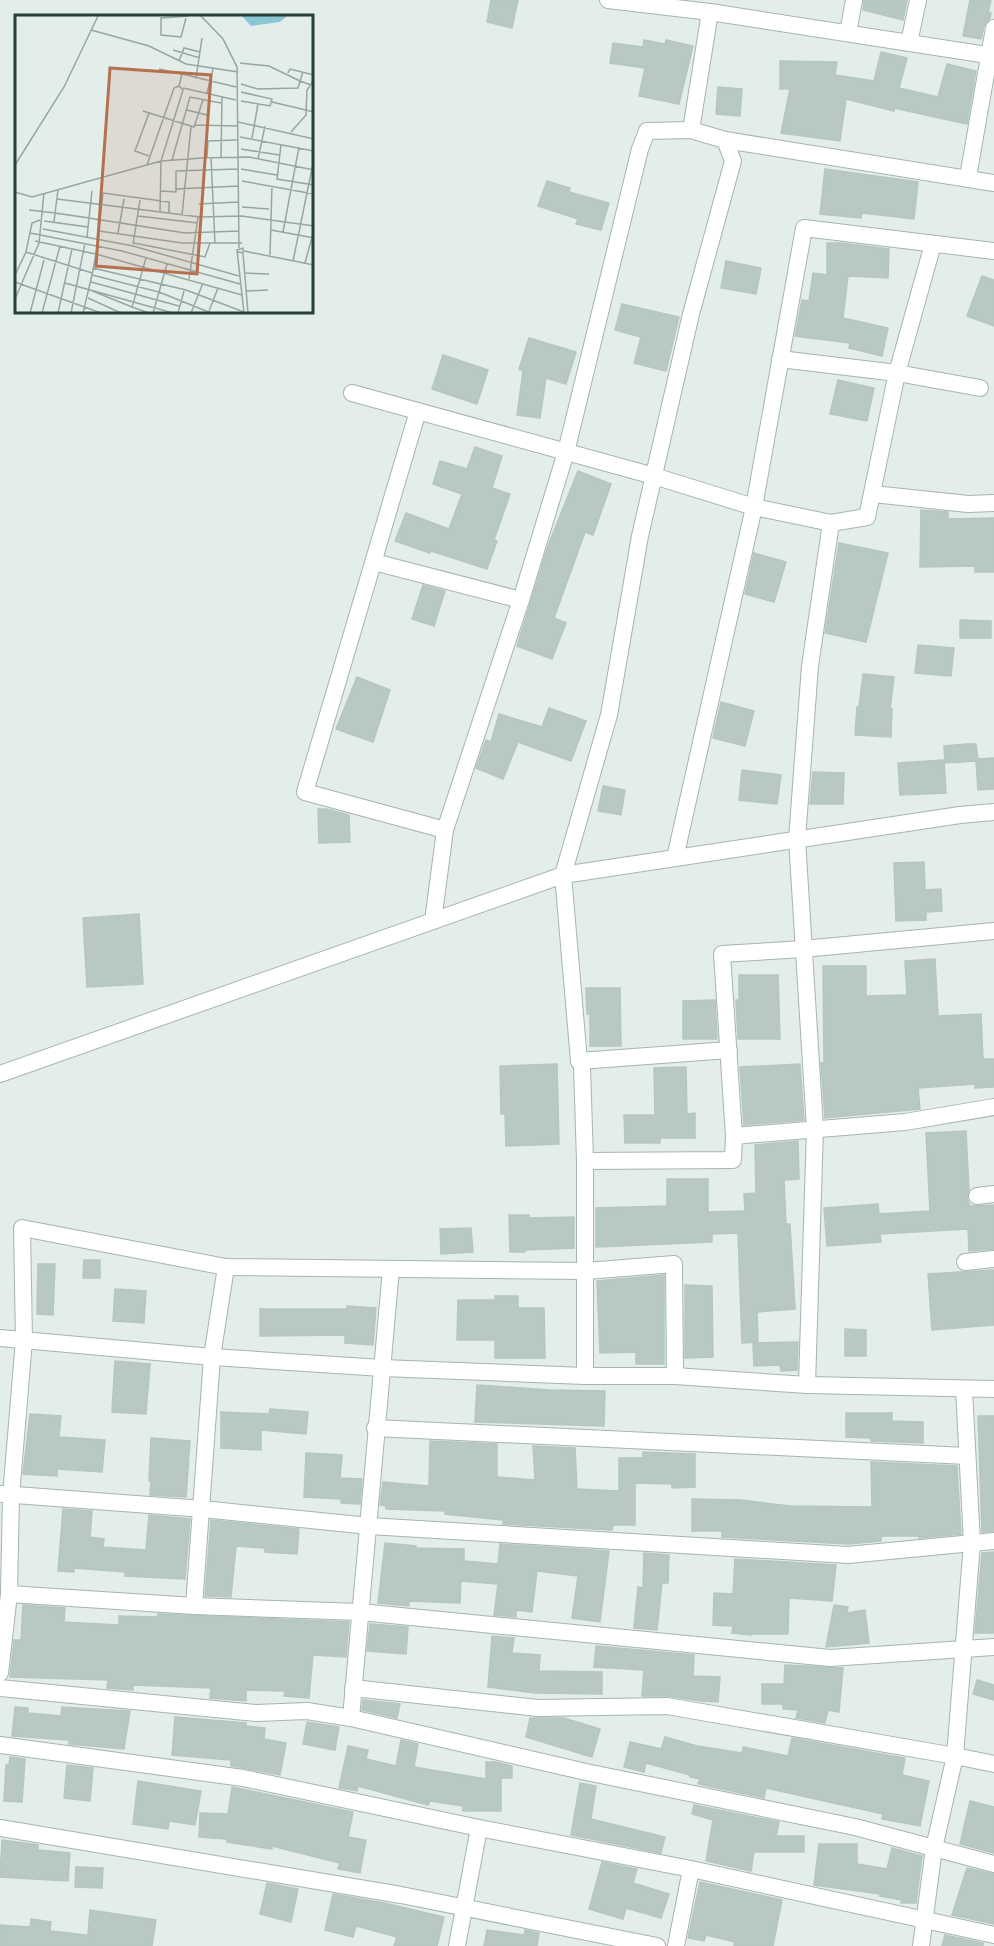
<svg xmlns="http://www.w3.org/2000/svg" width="994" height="1946" viewBox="0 0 994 1946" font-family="'Public Sans',sans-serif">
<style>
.building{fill:#b8c8c2;stroke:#b5c7c0;stroke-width:1.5}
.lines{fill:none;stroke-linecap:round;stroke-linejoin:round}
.minor-casing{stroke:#a5b5b1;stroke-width:18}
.minor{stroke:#fff;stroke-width:16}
.inset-road{fill:none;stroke:#96a7a3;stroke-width:1.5}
.view{fill:#b6704f;fill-opacity:0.15;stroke:#b6704f;stroke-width:3}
.inset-edge{fill:none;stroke:#223f39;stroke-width:3}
</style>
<rect width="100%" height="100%" fill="#e3ede9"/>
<g class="building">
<polygon points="491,0 518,0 512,28 487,22"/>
<polygon points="864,0 907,0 903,20 863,10"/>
<polygon points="970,0 991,0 988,13 991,13 990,18 984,26 981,39 963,36"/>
<polygon points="644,40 665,44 666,40 693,46 679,104 639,96 645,68 610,63 613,43 643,47"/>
<polygon points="881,52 907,58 899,88 938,97 947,64 976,71 967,124 894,108 894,111 846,99 840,141 781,133 790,89 780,89 780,61 837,62 835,75 874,81"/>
<polygon points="718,87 742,89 740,116 716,114"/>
<polygon points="825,169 918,182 914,219 862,213 861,218 820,214"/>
<polygon points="547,181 570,188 569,192 609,203 601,230 576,224 578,219 538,206"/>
<polygon points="827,243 841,243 889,249 888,278 848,276 843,318 888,328 882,356 849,348 850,343 795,336 802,300 809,301 813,273 827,275"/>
<polygon points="726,261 761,268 756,294 721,288"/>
<polygon points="982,276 994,280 994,326 967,316"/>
<polygon points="622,304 679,317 666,371 634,363 641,337 615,330"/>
<polygon points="529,338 576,352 566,384 546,378 540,418 517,415 523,371 519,369"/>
<polygon points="443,355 488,370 477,404 432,389"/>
<polygon points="838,380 874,388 867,421 830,414"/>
<polygon points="475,447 502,456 492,488 510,494 494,540 497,541 487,569 431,551 430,553 395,541 406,513 449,529 462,494 433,484 440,461 467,469"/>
<polygon points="578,471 611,484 593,535 585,532 554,618 566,623 552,659 517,646 548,546"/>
<polygon points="921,510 948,512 948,519 994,518 994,572 975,572 975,566 920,567"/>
<polygon points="839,543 888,553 866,642 825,633"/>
<polygon points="754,553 786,562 774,602 745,594"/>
<polygon points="423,585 445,591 434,626 412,619"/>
<polygon points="960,620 991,621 991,638 960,638"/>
<polygon points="918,645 954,648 951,676 915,673"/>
<polygon points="863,674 894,677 890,709 892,709 891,737 855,735 857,707 859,707"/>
<polygon points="357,677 390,690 373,742 336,729"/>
<polygon points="721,702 754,711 745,746 713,738"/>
<polygon points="549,708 586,721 571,761 518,742 503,779 476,768 486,740 491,742 499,714 542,727"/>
<polygon points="967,744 976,744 978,759 994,758 994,789 978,790 976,761 945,763 944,746"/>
<polygon points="944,760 946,793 900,795 898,763"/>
<polygon points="742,770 781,775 777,804 739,800"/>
<polygon points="813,772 844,773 843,804 810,804"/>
<polygon points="603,786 625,790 621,815 598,811"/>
<polygon points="318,809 327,809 349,815 350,842 319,843"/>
<polygon points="924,862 925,890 941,889 942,911 926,912 926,920 896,921 894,863"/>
<polygon points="139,914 143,984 87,987 83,918"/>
<polygon points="935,959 938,1016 981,1014 983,1059 994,1059 994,1087 975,1088 975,1084 918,1088 920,1109 825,1118 821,1063 824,1063 823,966 866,966 866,996 907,995 905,961"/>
<polygon points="739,975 778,975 780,1039 738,1039 736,1000 739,1000"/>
<polygon points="586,988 620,988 621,1046 590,1046 590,1014 587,1014"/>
<polygon points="715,1000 717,1039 683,1039 683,1001"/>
<polygon points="557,1064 559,1144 506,1146 505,1114 501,1114 500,1066"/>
<polygon points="800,1064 804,1120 744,1125 740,1067"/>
<polygon points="686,1067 687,1114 695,1113 695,1138 660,1138 660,1143 625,1143 624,1115 655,1115 654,1068"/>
<polygon points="966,1131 969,1190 967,1198 970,1206 994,1205 994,1249 969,1251 968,1229 880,1234 881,1242 827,1246 824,1208 878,1204 879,1214 930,1211 926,1133"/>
<polygon points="798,1141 799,1179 784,1180 786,1224 790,1224 795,1309 757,1312 758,1342 742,1343 738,1233 712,1234 712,1242 596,1247 596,1208 667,1206 667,1179 708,1179 708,1212 745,1211 744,1194 756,1193 755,1145"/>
<polygon points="509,1215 529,1215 529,1218 574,1217 574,1248 525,1250 525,1252 510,1252"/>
<polygon points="471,1228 473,1252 441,1254 440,1229"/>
<polygon points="84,1260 100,1260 100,1278 83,1278"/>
<polygon points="38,1264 55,1264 53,1315 37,1314"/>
<polygon points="994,1270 994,1325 932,1330 928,1274"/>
<polygon points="664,1275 664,1364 636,1364 636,1352 600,1353 597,1281"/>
<polygon points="685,1285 712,1286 713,1357 685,1358"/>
<polygon points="115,1289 146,1291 144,1323 113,1321"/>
<polygon points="495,1296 518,1296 518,1308 544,1308 545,1358 495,1358 495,1340 457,1340 458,1300 495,1300"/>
<polygon points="347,1306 376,1308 373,1345 345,1343 345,1335 260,1336 260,1309 347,1309"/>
<polygon points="845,1329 866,1330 866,1356 845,1356"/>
<polygon points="798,1342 797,1370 781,1371 780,1365 754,1366 753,1343"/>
<polygon points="115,1361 150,1364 146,1414 112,1412"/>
<polygon points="477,1385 550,1390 605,1391 604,1426 475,1422"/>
<polygon points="270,1409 308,1412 306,1434 261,1430 261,1450 221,1448 221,1412 269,1414"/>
<polygon points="846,1413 892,1413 892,1421 923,1422 923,1443 871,1441 871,1438 846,1437"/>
<polygon points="30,1414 61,1416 59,1437 105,1440 102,1472 57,1469 57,1476 23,1474"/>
<polygon points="978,1416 994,1416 994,1531 982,1532"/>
<polygon points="151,1438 190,1441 186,1497 150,1495 151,1481 149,1481"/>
<polygon points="430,1441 497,1444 497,1477 535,1480 533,1446 575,1448 577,1489 619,1491 619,1458 643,1458 643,1452 695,1454 695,1487 672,1488 672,1484 635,1483 635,1525 613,1525 612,1530 503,1524 503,1520 445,1514 445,1511 386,1509 386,1506 380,1505 383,1482 429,1486"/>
<polygon points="306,1453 342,1455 340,1478 362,1479 360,1504 341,1503 341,1499 304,1497"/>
<polygon points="871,1462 957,1466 961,1534 919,1538 919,1536 881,1536 881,1541 848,1544 722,1537 722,1531 692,1531 692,1499 740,1500 790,1506 872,1507"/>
<polygon points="63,1509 92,1511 90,1537 104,1539 103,1547 146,1550 149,1515 190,1519 185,1579 125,1576 125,1572 74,1568 74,1572 58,1571"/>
<polygon points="211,1520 299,1529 297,1554 265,1552 265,1548 236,1546 231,1597 205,1596"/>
<polygon points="385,1543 416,1546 416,1548 464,1549 464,1561 498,1564 500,1544 609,1551 600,1622 572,1618 578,1576 537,1571 532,1612 516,1610 516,1617 494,1615 498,1584 461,1581 460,1603 409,1601 409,1606 378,1603"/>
<polygon points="994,1552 994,1633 975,1633 982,1553"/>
<polygon points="644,1553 669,1555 668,1583 662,1583 657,1630 634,1628 638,1587 643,1588"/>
<polygon points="735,1559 836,1565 832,1601 789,1598 788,1634 752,1634 751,1635 732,1633 733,1626 713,1625 714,1593 733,1594"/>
<polygon points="23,1605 65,1608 64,1622 119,1625 119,1616 157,1617 158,1614 349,1622 346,1657 313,1655 309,1698 284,1696 285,1691 246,1690 246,1701 210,1698 211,1688 133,1685 133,1690 107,1688 108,1680 10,1677 14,1640 21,1640"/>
<polygon points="834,1605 848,1607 847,1613 865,1610 869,1643 826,1647"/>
<polygon points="370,1624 408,1627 406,1654 367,1651"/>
<polygon points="492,1636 514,1638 512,1653 540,1655 539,1671 602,1672 602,1694 535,1693 488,1687"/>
<polygon points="596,1646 694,1655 693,1676 720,1677 718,1702 701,1701 667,1696 642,1696 644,1670 594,1667"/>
<polygon points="785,1665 843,1668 839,1712 828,1710 825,1723 796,1718 798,1710 783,1709 783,1704 762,1704 762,1684 784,1684"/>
<polygon points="977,1680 994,1685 994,1700 973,1694"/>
<polygon points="363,1700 400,1704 397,1718 362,1710"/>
<polygon points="15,1707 28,1708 28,1713 61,1716 62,1707 130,1711 124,1749 69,1744 69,1740 12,1736"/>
<polygon points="175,1717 246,1723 246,1726 265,1728 264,1739 286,1743 280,1775 231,1766 231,1760 172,1755"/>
<polygon points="530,1718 564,1718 600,1729 592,1757 526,1737"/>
<polygon points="307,1722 339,1727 335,1750 303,1744"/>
<polygon points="665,1737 697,1746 742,1753 743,1747 788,1756 792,1738 905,1758 902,1775 929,1781 920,1826 882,1819 883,1814 766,1788 764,1798 698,1784 700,1779 690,1777 690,1775 646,1763 644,1772 624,1767 630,1742 661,1749"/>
<polygon points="401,1740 418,1744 414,1767 486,1779 486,1762 495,1762 512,1766 512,1778 501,1778 501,1811 463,1811 463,1806 430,1801 428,1805 358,1786 357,1791 339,1788 348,1746 368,1750 366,1759 396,1766"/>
<polygon points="10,1757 25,1759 22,1802 4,1801 6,1765 9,1765"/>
<polygon points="67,1765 93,1768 90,1801 64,1798"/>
<polygon points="138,1781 201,1791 195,1825 169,1821 168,1829 133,1824"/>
<polygon points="580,1783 596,1786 591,1819 665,1837 661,1853 571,1835"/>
<polygon points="232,1787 353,1812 348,1837 366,1840 360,1873 338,1869 340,1863 272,1846 272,1849 227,1842 227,1839 199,1837 200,1813 228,1814"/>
<polygon points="970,1801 994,1807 994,1853 960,1844"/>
<polygon points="694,1805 779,1822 776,1836 804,1836 804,1852 754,1852 751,1871 706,1861 713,1820 692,1814"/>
<polygon points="2,1840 38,1845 38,1850 70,1853 68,1881 0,1877"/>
<polygon points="819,1844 857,1844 857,1864 887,1869 892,1848 922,1856 916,1903 901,1903 902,1900 880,1896 880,1894 814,1885"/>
<polygon points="602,1862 637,1869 633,1883 669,1894 661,1918 626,1908 623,1919 589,1909"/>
<polygon points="76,1867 103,1868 102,1888 75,1887"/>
<polygon points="967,1868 994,1874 994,1924 952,1915"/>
<polygon points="700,1882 782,1900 773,1946 734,1946 735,1942 706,1935 704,1941 688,1938"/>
<polygon points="267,1883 298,1889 291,1922 260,1914"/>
<polygon points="333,1894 384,1903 444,1917 437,1946 394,1946 397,1937 356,1926 353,1937 325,1930"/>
<polygon points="90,1910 156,1920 152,1946 87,1946"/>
<polygon points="31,1919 51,1922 50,1931 86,1935 86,1946 0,1946 0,1925 30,1927"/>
<polygon points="487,1930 524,1935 525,1930 539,1933 537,1946 484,1946"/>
<polygon points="945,1935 983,1943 983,1946 942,1946"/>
</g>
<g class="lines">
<g class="minor-casing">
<g id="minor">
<polyline points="608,0 710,12"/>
<polyline points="848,33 854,0"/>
<polyline points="909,43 918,0"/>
<polyline points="725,140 994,183"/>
<polyline points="968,177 994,28"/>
<polyline points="780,359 897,373 980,388"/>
<polyline points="352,393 654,476 754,507 831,523 867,517 897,373 933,244"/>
<polyline points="418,411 305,792 445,830"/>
<polyline points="873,494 968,504 994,503"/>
<polyline points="374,562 521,600"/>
<polyline points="675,858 754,507 804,228 994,251"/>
<polyline points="433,921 445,830 521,600 566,452 640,149 647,131 691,130"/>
<polyline points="579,1061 729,1050"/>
<polyline points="0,1074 563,875 960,815 994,812"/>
<polyline points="734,1136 905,1122 994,1107"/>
<polyline points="585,1161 733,1160 734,1136 722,954 803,949 994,931"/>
<polyline points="977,1196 994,1194"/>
<polyline points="965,1262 994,1259"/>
<polyline points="0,1338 212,1357 382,1368 585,1376 675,1376 807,1385 994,1389"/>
<polyline points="585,1376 585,1161 582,1066 579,1061 563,875 609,715 640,536 691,314 733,161 725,140 691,130 710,12 994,56"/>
<polyline points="807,1385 815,1128 797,839 810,666 831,523"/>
<polyline points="375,1428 967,1456"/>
<polyline points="2,1494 203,1509 369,1526 848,1555 994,1541"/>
<polyline points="9,1594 194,1606 360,1612 830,1658 994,1647"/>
<polyline points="194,1606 212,1357 226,1267"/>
<polyline points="0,1673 9,1594 11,1496 24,1340 22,1228 226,1267 586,1271 674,1264 675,1376"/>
<polyline points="0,1688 256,1713 307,1711 351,1718 586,1772 855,1827 994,1864"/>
<polyline points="353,1688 538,1708 667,1706 955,1756 994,1764"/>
<polyline points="351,1718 391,1269"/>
<polyline points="0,1745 243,1778 479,1828 691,1869 994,1935"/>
<polyline points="0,1828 401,1895 657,1946"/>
<polyline points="457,1946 479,1828"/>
<polyline points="676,1946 691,1869"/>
<polyline points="921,1946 934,1848 955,1756 972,1543 964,1389"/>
</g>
</g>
<use href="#minor" class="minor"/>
</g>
<g transform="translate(15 15)">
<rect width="298" height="298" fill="#e3ede9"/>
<path d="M 227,1 L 272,1 L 265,7 L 236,11 Z" fill="#8ac6d4"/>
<path class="inset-road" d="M 186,1 L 208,24 L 222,52 L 224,233M 171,3 L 166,22 L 146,20 L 146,3 L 174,1M 76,15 L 134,31 L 171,49 L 223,57M 158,35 L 185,43M 164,46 L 169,33 L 185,37M 225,48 L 254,51 L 285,66 L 283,73 L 243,74 L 226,69M 144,54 L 167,59M 288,57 L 285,66 L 296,70M 273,58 L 275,54 L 299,60M 181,63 L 187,23M 168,73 L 221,85M 192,78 L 198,54M 226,86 L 255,91 L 257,84 L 226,77M 257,87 L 299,97M 172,95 L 192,100M 128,96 L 179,112 L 188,85M 223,107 L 299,124M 180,110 L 222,111M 276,117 L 291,100 L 292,75 L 299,65M 225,122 L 299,136M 237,123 L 243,89M 266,130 L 262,164 L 299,170M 226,134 L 264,140M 134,141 L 120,136 L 134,98M 206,142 L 207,82M 192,143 L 193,126 L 222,125M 196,143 L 200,228M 243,144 L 250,111M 157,145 L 175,82 L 206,88M 0,150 L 49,72 L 83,1M 132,150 L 159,73 L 164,71M 226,154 L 262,160M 227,166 L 299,179M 161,174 L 224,171M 43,175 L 40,198 L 74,203 L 73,212M 77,176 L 74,203 L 170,218 L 224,216M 146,176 L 161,177 L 161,156 L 223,154M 0,177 L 17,182 L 146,146 L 187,143 L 234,142 L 299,155M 42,184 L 185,202 L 227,201 L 299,211M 184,189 L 224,187M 227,192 L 254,194M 14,195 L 40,198 L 39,207M 145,197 L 146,146 L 168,75 L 164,71 L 167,59 L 221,72M 167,200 L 176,112M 123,201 L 183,208M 29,206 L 73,212 L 72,223M 28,214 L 118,231 L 224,261M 256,215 L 299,223M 84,216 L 167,228 L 227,228M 268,217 L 284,132M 15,218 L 107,236 L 225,269M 103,218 L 109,184M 83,224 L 88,178 L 154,187 L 154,198M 20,226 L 81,239 L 82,231M 119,228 L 190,242 L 195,228M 118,229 L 125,185M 229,236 L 299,250M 11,237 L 77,258M 223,237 L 228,238 L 228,233 L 222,235 L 229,298M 228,238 L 233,298M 255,240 L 257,171M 131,243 L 117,292 L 134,298M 278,246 L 299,144M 290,248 L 299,215M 152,249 L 144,277 L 196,298M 78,253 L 171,275 L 229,297M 229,258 L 254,259M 0,260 L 11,237 L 17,208 L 25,205M 174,264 L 183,202M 0,267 L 86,298M 76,267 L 164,291M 50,268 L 158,298M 75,275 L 117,292M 231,276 L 253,275M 73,283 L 106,298M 0,284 L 24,228 L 29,178M 194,296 L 203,273M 15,298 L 29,245M 27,298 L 45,231M 43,298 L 57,234M 56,298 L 70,228M 68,298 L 77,260M 138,298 L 144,277 L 77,260 L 81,239 L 227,280M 163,298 L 169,276M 176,298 L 188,268"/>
<path class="view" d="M 95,53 L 196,60 L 182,259 L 81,251 Z"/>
<rect width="298" height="298" class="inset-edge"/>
</g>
</svg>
